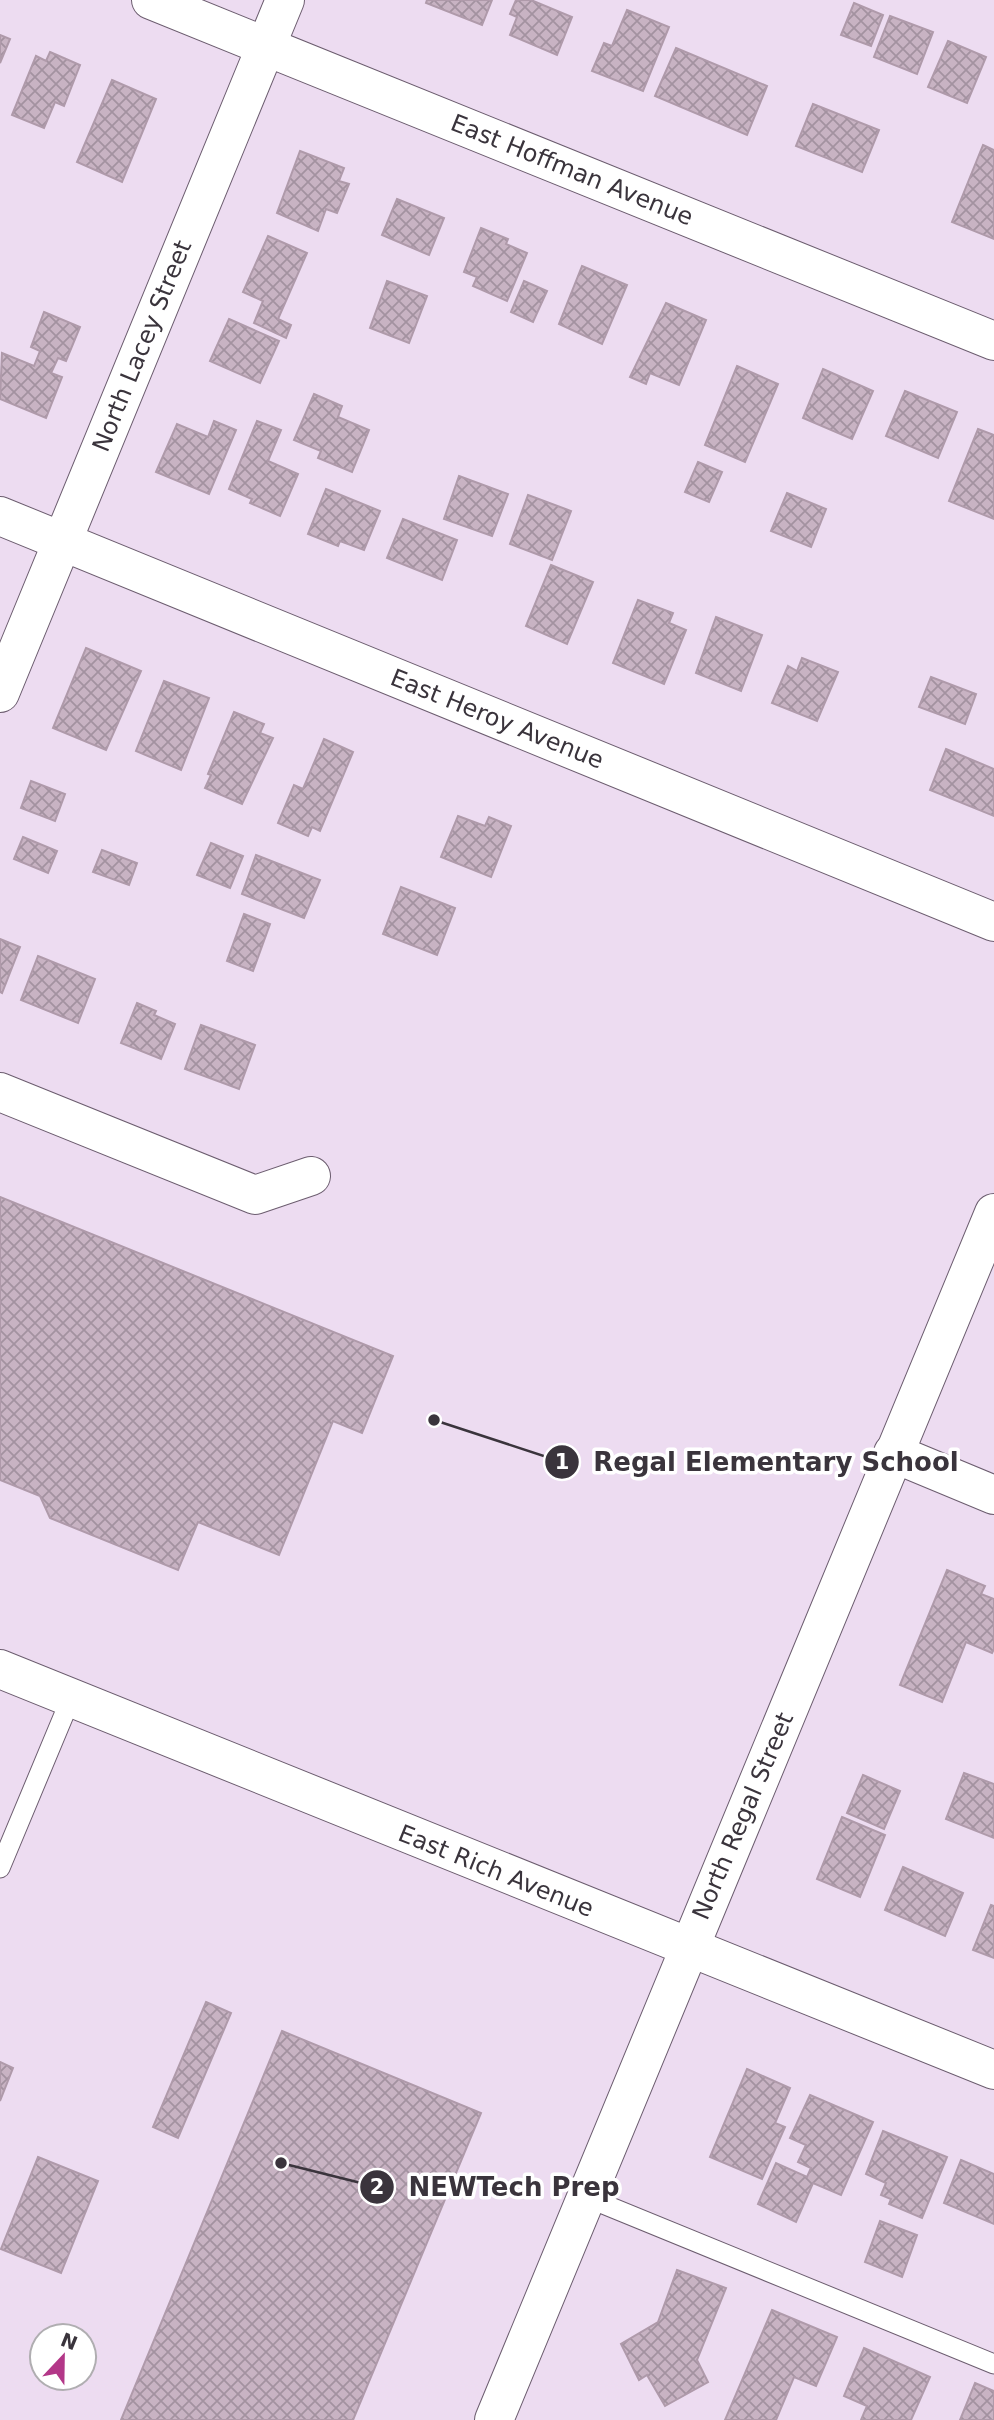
<svg xmlns="http://www.w3.org/2000/svg" width="994" height="2420" viewBox="0 0 994 2420" font-family="'DejaVu Sans',sans-serif">
<style>
.building{fill:url(#building-cross-hatch);stroke:#af9aaa;stroke-width:2}
.lines{fill:none;stroke-linecap:round;stroke-linejoin:round}
.service-casing{stroke:#6c5d6f;stroke-width:21}
.minor-casing{stroke:#6c5d6f;stroke-width:40}
.service{stroke:#fff;stroke-width:19}
.minor{stroke:#fff;stroke-width:38}
.labels{text-anchor:middle;dominant-baseline:central;stroke-width:7;stroke-linejoin:round;paint-order:stroke}
.street-label{font-size:24px;fill:#3a343c;stroke:#fff}
.leader{fill:none;stroke:#3a343c;stroke-width:2.5}
.callout-dot{fill:#3a343c;stroke:#fff;stroke-width:2.5}
.mark-label{font-size:21px;text-anchor:middle;font-weight:bold;fill:#fff}
.callout-label{font-size:26px;text-anchor:middle;font-weight:bold;fill:#3a343c;stroke:#fff;stroke-width:7;stroke-linejoin:round;paint-order:stroke}
</style>
<defs>
<pattern id="building-cross-hatch" width="8" height="8" patternUnits="userSpaceOnUse" patternTransform="scale(1.75)"><rect width="8" height="8" fill="#c8b3c3"/><path d="M0 0l8 8M0 8l8-8" fill="none" stroke="#a392a0"/></pattern>
</defs>
<rect width="100%" height="100%" fill="#eddcf1"/>
<g class="building">
<polygon points="427,0 492,0 482,25 426,3"/>
<polygon points="516,0 531,0 572,17 557,55 510,35 517,17 510,14"/>
<polygon points="854,3 883,15 871,46 841,35"/>
<polygon points="627,10 669,27 643,91 592,71 604,43 612,46"/>
<polygon points="890,16 933,32 917,74 874,57"/>
<polygon points="0,35 10,39 0,63"/>
<polygon points="948,41 986,57 967,103 928,87"/>
<polygon points="676,48 767,86 747,135 655,96"/>
<polygon points="50,52 80,65 64,106 55,102 44,128 12,115 36,56 46,61"/>
<polygon points="112,80 156,99 122,182 77,162"/>
<polygon points="813,104 879,130 862,172 796,146"/>
<polygon points="983,145 994,150 994,239 952,222"/>
<polygon points="300,151 344,168 339,181 349,184 337,213 326,209 318,231 277,213"/>
<polygon points="397,199 444,218 429,255 382,235"/>
<polygon points="481,228 508,239 506,244 527,253 507,301 473,286 477,277 464,272"/>
<polygon points="268,236 307,253 278,319 291,325 286,338 254,323 263,301 243,292"/>
<polygon points="582,266 627,285 602,344 559,324"/>
<polygon points="387,281 427,296 409,343 370,328"/>
<polygon points="524,281 547,291 533,322 511,312"/>
<polygon points="666,303 706,320 679,385 650,373 646,384 630,377"/>
<polygon points="44,312 80,327 66,361 58,358 51,373 62,377 46,418 0,399 2,353 34,366 40,351 31,347"/>
<polygon points="229,319 279,341 260,383 210,361"/>
<polygon points="737,366 778,384 745,462 705,445"/>
<polygon points="823,369 873,391 852,439 803,418"/>
<polygon points="905,391 957,412 938,458 886,436"/>
<polygon points="314,394 342,406 338,417 369,430 352,472 318,458 321,451 294,440"/>
<polygon points="214,421 236,430 209,494 156,472 177,424 208,437"/>
<polygon points="257,421 281,430 268,461 298,474 280,516 250,503 252,499 229,489"/>
<polygon points="978,429 994,435 994,519 949,501"/>
<polygon points="698,462 722,472 709,502 685,492"/>
<polygon points="459,476 508,494 492,536 444,519"/>
<polygon points="326,489 380,511 364,550 340,541 338,546 308,534"/>
<polygon points="787,493 826,509 811,547 771,531"/>
<polygon points="528,495 571,511 552,560 510,544"/>
<polygon points="403,519 457,540 442,580 387,558"/>
<polygon points="551,565 593,582 567,644 526,626"/>
<polygon points="638,600 673,613 669,623 686,630 664,684 613,663"/>
<polygon points="716,617 762,635 741,691 696,673"/>
<polygon points="86,648 141,671 106,750 53,728"/>
<polygon points="802,658 838,672 817,721 772,703 788,666 797,671"/>
<polygon points="931,677 976,694 965,724 919,707"/>
<polygon points="164,681 209,698 181,770 136,751"/>
<polygon points="234,712 264,724 260,733 273,738 242,804 205,788 211,775 208,774"/>
<polygon points="324,739 353,752 320,831 312,827 308,836 278,823 294,785 303,789"/>
<polygon points="946,749 994,769 994,816 930,790"/>
<polygon points="31,781 65,794 55,821 21,808"/>
<polygon points="458,816 485,826 489,817 511,826 491,877 441,857"/>
<polygon points="23,837 57,851 48,873 14,859"/>
<polygon points="211,843 243,856 230,888 197,875"/>
<polygon points="102,850 137,863 129,885 93,872"/>
<polygon points="256,855 320,880 304,918 242,894"/>
<polygon points="401,887 455,908 437,955 383,934"/>
<polygon points="244,914 270,924 253,971 227,961"/>
<polygon points="0,939 20,947 2,993 0,992"/>
<polygon points="38,956 95,979 78,1023 21,1000"/>
<polygon points="137,1003 156,1011 154,1015 175,1024 161,1059 121,1043"/>
<polygon points="201,1025 255,1045 239,1089 185,1069"/>
<polygon points="0,1197 393,1356 362,1433 333,1421 279,1555 198,1522 178,1570 50,1518 40,1496 0,1480"/>
<polygon points="947,1570 985,1586 981,1594 994,1599 994,1649 992,1653 966,1642 942,1702 900,1685"/>
<polygon points="964,1773 994,1784 994,1838 946,1819"/>
<polygon points="863,1775 900,1791 884,1829 847,1813"/>
<polygon points="842,1817 885,1835 860,1897 817,1879"/>
<polygon points="903,1867 963,1893 945,1936 885,1910"/>
<polygon points="991,1905 994,1906 994,1958 973,1950"/>
<polygon points="206,2002 231,2013 178,2138 153,2127"/>
<polygon points="282,2031 481,2113 353,2420 121,2420"/>
<polygon points="0,2062 13,2068 0,2101"/>
<polygon points="747,2069 790,2088 775,2123 785,2127 762,2179 710,2157"/>
<polygon points="810,2095 873,2122 841,2195 813,2183 796,2222 758,2204 776,2163 807,2177 811,2168 798,2162 806,2145 790,2138"/>
<polygon points="883,2131 947,2157 922,2218 889,2204 891,2199 881,2195 886,2183 866,2174"/>
<polygon points="38,2157 98,2181 61,2273 1,2249"/>
<polygon points="961,2160 994,2174 994,2224 944,2203"/>
<polygon points="880,2221 917,2235 902,2277 865,2262"/>
<polygon points="677,2270 726,2288 697,2360 708,2382 665,2406 647,2375 639,2380 621,2344 658,2322"/>
<polygon points="772,2310 837,2337 816,2386 794,2377 776,2420 725,2420"/>
<polygon points="864,2348 930,2377 911,2420 861,2420 867,2406 844,2396"/>
<polygon points="975,2383 994,2391 994,2420 960,2420"/>
</g>
<g class="lines">
<g class="service-casing">
<g id="service">
<polyline points="0,1868 71,1698"/>
<polyline points="586,2197 994,2364"/>
</g>
</g>
<g class="minor-casing">
<g id="minor">
<polyline points="151,0 994,341"/>
<polyline points="0,516 994,922"/>
<polyline points="0,693 285,0"/>
<polyline points="0,1092 255,1195 311,1176"/>
<polyline points="893,1453 994,1495"/>
<polyline points="0,1669 994,2070"/>
<polyline points="494,2420 994,1213"/>
</g>
</g>
<use href="#service" class="service"/>
<use href="#minor" class="minor"/>
</g>
<g class="labels">
<g class="street-label">
<text transform="translate(572 170) rotate(22)">East Hoffman Avenue</text>
<text transform="translate(142 346) rotate(-68)">North Lacey Street</text>
<text transform="translate(497 719) rotate(22)">East Heroy Avenue</text>
<text transform="translate(743 1816) rotate(-67)">North Regal Street</text>
<text transform="translate(496 1871) rotate(22)">East Rich Avenue</text>
</g>
</g>
<path class="leader" d="M434 1420L562 1462M281 2163L377 2187"/>
<g class="callout-dot">
<circle cx="434" cy="1420" r="7"/>
<circle cx="281" cy="2163" r="7"/>
<circle cx="562" cy="1462" r="18"/>
<circle cx="377" cy="2187" r="18"/>
</g>
<g class="mark-label">
<text x="562" y="1469">1</text>
<text x="377" y="2194">2</text>
</g>
<g class="callout-label">
<text x="776" y="1471">Regal Elementary School</text>
<text x="514" y="2196">NEWTech Prep</text>
</g>
<g transform="translate(63 2357) rotate(22)"><circle r="33" fill="#ffffff" stroke="#b0aeb1" stroke-width="2"/>
<path d="M0-5L12 26L0 18L-12 26Z" fill="#b33788"/>
<text y="-10" font-size="19" font-weight="bold" text-anchor="middle" fill="#3a343c">N</text>
</g>
</svg>
